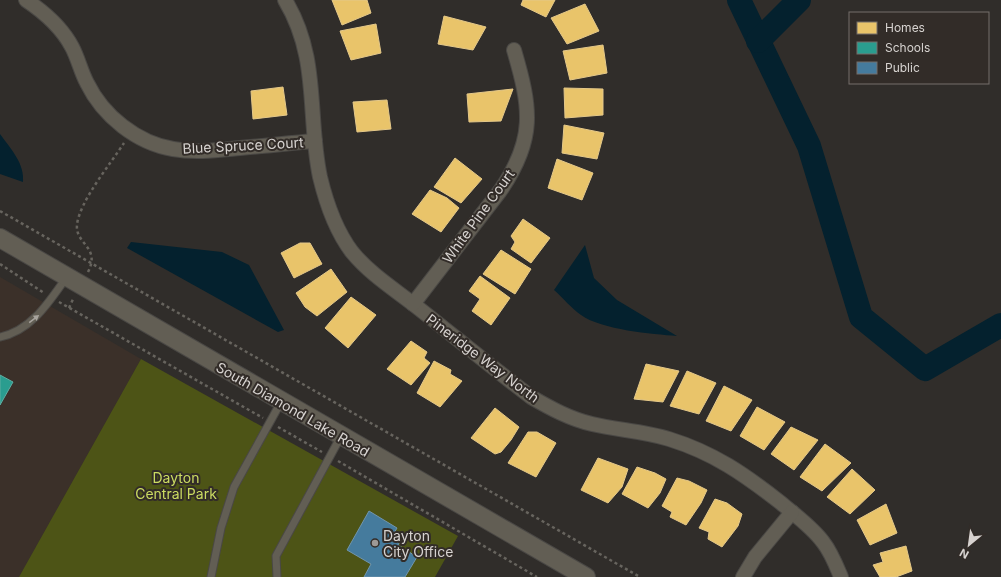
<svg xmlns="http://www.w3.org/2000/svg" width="1001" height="577" viewBox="0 0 1001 577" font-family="Inter,sans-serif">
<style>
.built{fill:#3b3029}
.green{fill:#4d5416}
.water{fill:#04212e}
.homes{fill:#e9c46a;stroke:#e4c889}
.schools{fill:#2a9d8f;stroke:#5eada2}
.public{fill:#457b9d;stroke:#7195ac}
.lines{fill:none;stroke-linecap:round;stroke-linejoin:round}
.river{stroke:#04212e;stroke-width:24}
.service-casing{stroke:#4a4845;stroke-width:9}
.minor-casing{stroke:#4a4845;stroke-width:16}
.tertiary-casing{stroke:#4a4845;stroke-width:20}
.path{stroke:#67645e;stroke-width:2.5;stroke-dasharray:3 3;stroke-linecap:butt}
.service{stroke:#625e54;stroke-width:7}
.minor{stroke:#625e54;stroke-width:14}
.tertiary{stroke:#625e54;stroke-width:18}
.oneway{fill:#a8a49e}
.poi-dot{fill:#9d9996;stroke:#322c28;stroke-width:1.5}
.labels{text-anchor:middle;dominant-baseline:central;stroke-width:4;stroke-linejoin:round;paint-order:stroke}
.street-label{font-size:14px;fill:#d7d3d0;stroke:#322c28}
.park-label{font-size:14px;fill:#cbdb61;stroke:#322c28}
.poi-label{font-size:14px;fill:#d7d3d0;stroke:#322c28;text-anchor:start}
</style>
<rect width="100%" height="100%" fill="#302d2a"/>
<polygon class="built" points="0,277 141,359 19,577 0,577"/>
<polygon class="green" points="141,359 458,536 435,577 19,577"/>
<g class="water">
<path d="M 0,134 C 11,149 25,164 23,182 L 0,174 Z"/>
<polygon points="131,242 222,252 249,265 284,330 278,332 127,248"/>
<path d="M 585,245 L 594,278 L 617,300 L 677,336 C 652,334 602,330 581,315 C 571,308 563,298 554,290 Z"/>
</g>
<g class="homes">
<polygon points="332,0 367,0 371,13 342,25"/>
<polygon points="523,0 555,0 546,17 521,5"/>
<polygon points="585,4 599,31 567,44 551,18"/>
<polygon points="444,16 486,27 473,50 438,44"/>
<polygon points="376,24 381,53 351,60 340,31"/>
<polygon points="603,45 607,73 570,80 563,51"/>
<polygon points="283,87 287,115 253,119 251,91"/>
<polygon points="564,88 603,89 603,115 565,118"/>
<polygon points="513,89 501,121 469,122 467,94"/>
<polygon points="387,100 391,129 357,132 353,102"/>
<polygon points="564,125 604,133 597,159 562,153"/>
<polygon points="455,158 482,179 461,203 434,187"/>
<polygon points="557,159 593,173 582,200 548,188"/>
<polygon points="430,190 447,198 459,208 441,232 412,214"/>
<polygon points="523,219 550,238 531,263 511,249 515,242 511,236"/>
<polygon points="300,243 310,243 322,264 294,278 281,253"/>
<polygon points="501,250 531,269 515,294 483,274"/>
<polygon points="331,269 347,292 317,316 305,307 296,293"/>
<polygon points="480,276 510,298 491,325 472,311 480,299 469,291"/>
<polygon points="351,297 376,315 348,348 325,328"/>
<polygon points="411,341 427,352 424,358 430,363 411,385 387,369"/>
<polygon points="434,361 451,370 450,374 462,381 440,407 417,393"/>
<polygon points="646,364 679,371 663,402 634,399"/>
<polygon points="687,371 716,383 699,414 670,406"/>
<polygon points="724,386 752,400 731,431 706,421"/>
<polygon points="757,407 785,422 764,450 740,436"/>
<polygon points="495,408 519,427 511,440 501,452 495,454 471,438"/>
<polygon points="791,427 818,440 794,470 771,454"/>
<polygon points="528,432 537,432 556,443 536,477 508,463"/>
<polygon points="825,444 851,463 822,491 800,477"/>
<polygon points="598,458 628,469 622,487 608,503 581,490"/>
<polygon points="637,467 655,473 666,479 660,493 648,508 622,494"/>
<polygon points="852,469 875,490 850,514 827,497"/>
<polygon points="677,478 689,481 707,490 701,503 686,525 670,517 672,512 662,506"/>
<polygon points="715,499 727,503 742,514 738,526 722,547 708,539 709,532 699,528"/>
<polygon points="886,504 897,533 870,545 857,520"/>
<polygon points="906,546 912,571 896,577 880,577 873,565 883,562 880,553"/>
</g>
<polygon class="schools" points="0,375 13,382 0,405"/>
<polygon class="public" points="369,511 397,528 393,535 401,540 398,545 417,557 405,577 364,577 371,564 347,550"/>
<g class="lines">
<g class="river">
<polyline points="739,0 809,146 861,317 925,369 1001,325"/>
<polyline points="758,41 799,0"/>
</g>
<g class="service-casing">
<g id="service">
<path d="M 0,337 C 31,331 49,302 66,278"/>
<polyline points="211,577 221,528 234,487 281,402"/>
<polyline points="277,577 276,556 341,436"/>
</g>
</g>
<g class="minor-casing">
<g id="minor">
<path d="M 26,0 C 44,12 61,26 72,47 C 78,58 81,72 87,83 C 103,116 137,143 173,149 C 195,153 218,150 240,148 C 265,146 290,143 315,141"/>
<path d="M 285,0 C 320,58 307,115 320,177 C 326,202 336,231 352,252 C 370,274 394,289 417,307 C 455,337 493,368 531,397 C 550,408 570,419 592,424 C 617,430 644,431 669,439 C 714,453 744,474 781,503 C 795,515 812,527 823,542 C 831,552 836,565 841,577"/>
<path d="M 413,304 L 500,191 C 536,139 531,108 514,50"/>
<polyline points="743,577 755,557 792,512"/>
</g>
</g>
<g class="tertiary-casing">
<polyline id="tertiary" points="0,238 586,577"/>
</g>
<g class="path">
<polyline points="0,211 640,577"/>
<polyline points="0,264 44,293"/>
<path d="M 88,272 C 101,247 75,244 77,225 C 79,202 111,163 124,143"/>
<polyline points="59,302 263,418"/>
<polyline points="69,308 74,297"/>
<polyline points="278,427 322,452"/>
<polyline points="338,461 537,577"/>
</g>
<use href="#service" class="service"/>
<use href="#minor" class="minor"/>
<use href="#tertiary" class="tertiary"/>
</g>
<defs><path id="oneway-solid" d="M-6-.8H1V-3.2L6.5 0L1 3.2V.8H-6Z"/></defs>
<use class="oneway" href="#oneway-solid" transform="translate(34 319) rotate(-37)"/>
<circle class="poi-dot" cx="375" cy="543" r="4"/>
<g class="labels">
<g class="street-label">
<text transform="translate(243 145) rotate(-3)">Blue Spruce Court</text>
<text transform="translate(478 216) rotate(-54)">White Pine Court</text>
<text transform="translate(483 358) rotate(37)">Pineridge Way North</text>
<text transform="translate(293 409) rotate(30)">South Diamond Lake Road</text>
</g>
<g class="park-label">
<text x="176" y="477">Dayton<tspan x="176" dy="16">Central Park</tspan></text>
</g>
<g class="poi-label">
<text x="383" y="535">Dayton<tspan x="383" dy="16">City Office</tspan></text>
</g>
</g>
<rect x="849" y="12" width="140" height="72" fill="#322c28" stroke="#746f6b"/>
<rect x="857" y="22" width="20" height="12" fill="#e9c46a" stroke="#746f6b"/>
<text x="885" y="32" font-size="12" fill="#d7d3d0">Homes</text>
<rect x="857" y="42" width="20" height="12" fill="#2a9d8f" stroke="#746f6b"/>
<text x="885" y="52" font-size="12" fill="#d7d3d0">Schools</text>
<rect x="857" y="62" width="20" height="12" fill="#457b9d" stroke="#746f6b"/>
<text x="885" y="72" font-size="12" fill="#d7d3d0">Public</text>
<g transform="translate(969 545) rotate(209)" stroke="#322c28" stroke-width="3" paint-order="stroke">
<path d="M0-3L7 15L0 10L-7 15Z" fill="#d7d3d0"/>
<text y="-6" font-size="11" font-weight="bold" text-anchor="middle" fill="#d7d3d0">N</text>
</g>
</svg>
